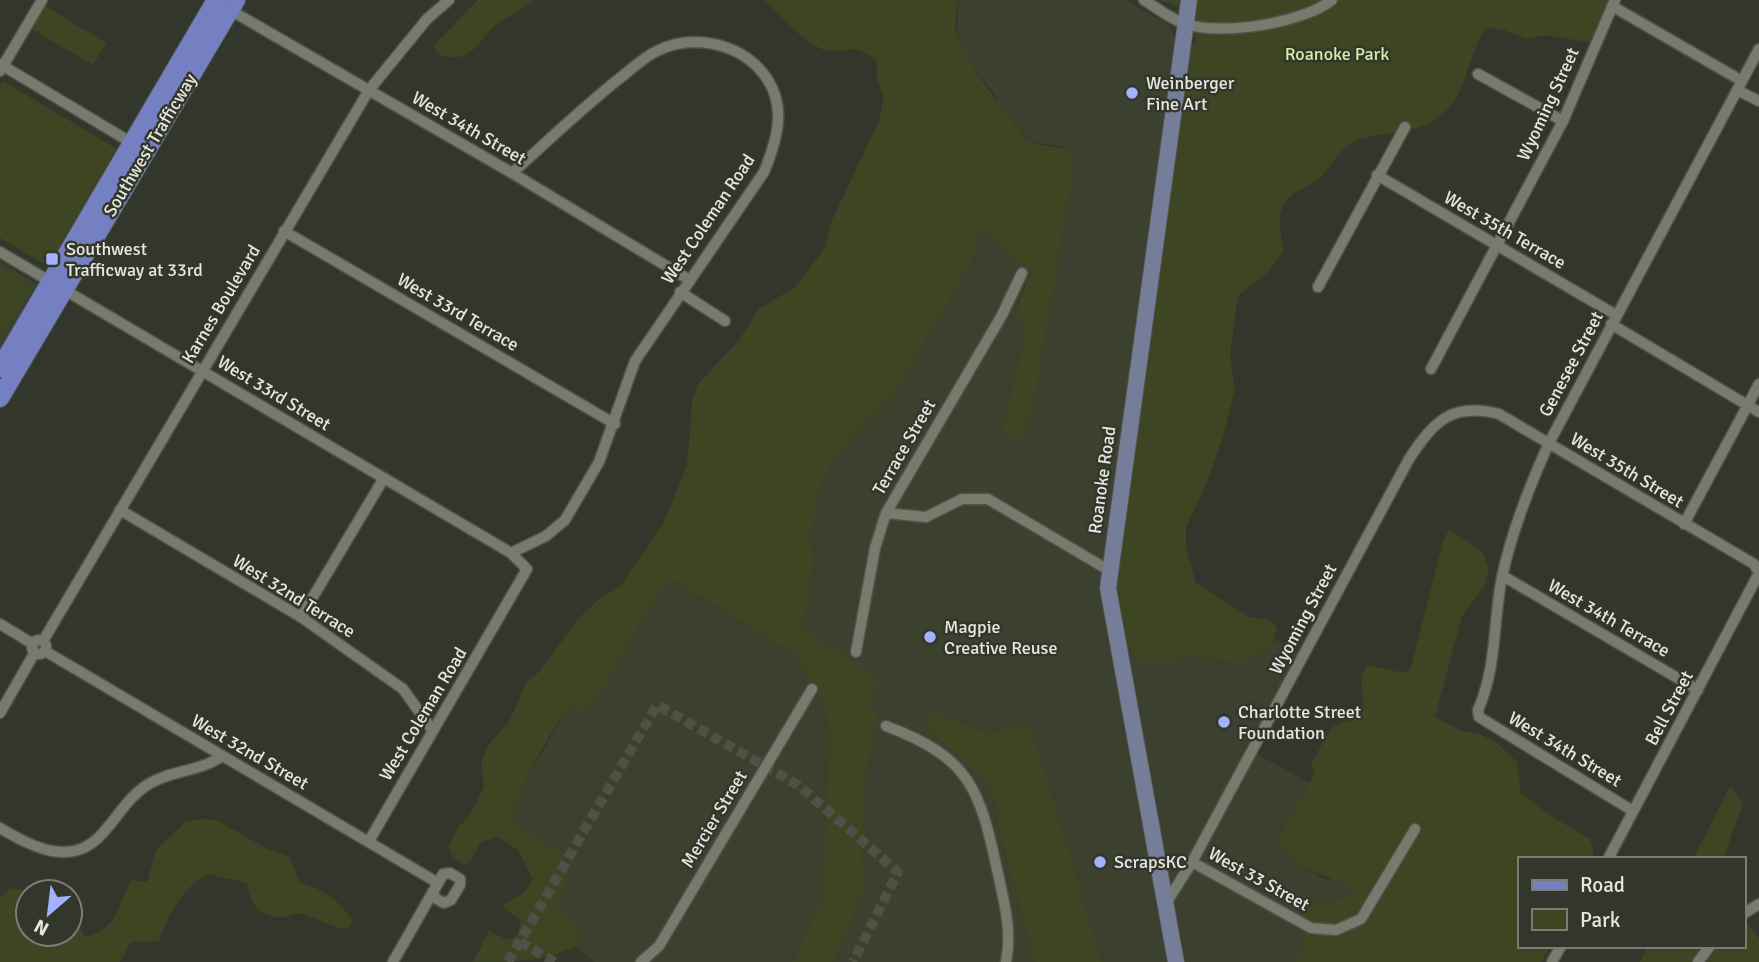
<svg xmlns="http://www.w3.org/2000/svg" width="1759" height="962" viewBox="0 0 1759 962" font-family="Signika,sans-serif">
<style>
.built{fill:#3c412f}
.green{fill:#3d4523}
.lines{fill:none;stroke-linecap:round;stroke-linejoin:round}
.street-tunnel{stroke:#4e5146;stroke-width:10;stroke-dasharray:10 5;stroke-linecap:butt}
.street-casing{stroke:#505248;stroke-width:13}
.secondary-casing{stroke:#505248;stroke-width:18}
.primary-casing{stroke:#505248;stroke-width:20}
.street{stroke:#777b6d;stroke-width:10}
.secondary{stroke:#767d98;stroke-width:16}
.primary{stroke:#7580c3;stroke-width:18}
.poi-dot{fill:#a3b2fd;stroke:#33372b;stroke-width:2.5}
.labels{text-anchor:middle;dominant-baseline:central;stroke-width:5;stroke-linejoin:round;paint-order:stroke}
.park-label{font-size:18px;fill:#d8eba7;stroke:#33372b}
.poi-label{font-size:18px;fill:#e5e7e0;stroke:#33372b;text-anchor:start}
.street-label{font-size:18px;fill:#e5e7e0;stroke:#33372b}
</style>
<rect width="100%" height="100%" fill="#33372b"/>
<g class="built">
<polygon points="958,0 1126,0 1169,25 1174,37 1175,49 1130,386 1106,538 1102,604 1107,631 1178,661 1188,655 1242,664 1272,645 1274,639 1298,652 1246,748 1309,783 1277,839 1284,851 1320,877 1342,884 1352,892 1348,898 1308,903 1303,914 1308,935 1295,962 1102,962 1030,722 987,734 942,713 929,730 980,776 995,798 1000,833 1034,962 834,962 865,887 862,859 865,778 879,715 802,629 814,564 811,538 813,509 824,477 846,443 893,395 974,258 980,235 986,230 998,237 1005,250 1019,262 1032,269 1017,303 1026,331 1002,428 1012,440 1034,405 1073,173 1073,153 1060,146 1032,142 1002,110 993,92 965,57 957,37"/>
<polygon points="0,262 39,285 0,352"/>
<polygon points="669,579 794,654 824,698 829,736 823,894 793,962 594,962 576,946 579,927 557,906 559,891 567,879 519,828 504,818 564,715 571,707 593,704 657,594"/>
</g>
<g class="green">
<path d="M 478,0 L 534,0 C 524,9 512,14 501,21 C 477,38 475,66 439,55 L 433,46 Z"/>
<path d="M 763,0 L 958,0 C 956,12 954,26 957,38 C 961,53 1018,134 1032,142 C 1040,147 1060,145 1073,153 L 1073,173 L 1034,405 L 1019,440 L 1012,440 L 1002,429 L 1026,331 C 1008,310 1025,292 1032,269 C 1023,265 1014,260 1007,252 C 999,243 998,237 986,230 L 980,235 L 974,258 L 893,395 L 846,443 L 824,477 L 814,509 L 811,538 L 814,564 L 802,629 L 880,680 L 868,702 L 879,715 L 865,778 L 862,859 L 865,887 L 834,962 L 793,962 L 823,894 L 829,736 L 824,698 L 794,654 L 670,579 L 657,594 L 593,705 L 582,710 L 571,707 C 548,732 523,784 511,815 L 519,828 L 554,848 L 569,870 L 557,906 L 580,927 L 576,946 C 543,962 511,962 473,962 L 489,931 L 508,940 L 517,936 L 521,921 L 502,906 L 523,893 L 533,880 L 518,850 L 498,837 L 480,843 L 472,859 L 465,865 L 452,856 L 449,846 L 460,825 L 469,817 L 484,787 L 481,764 L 486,748 L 510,720 L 527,681 L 539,672 L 578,619 L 599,599 L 620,587 L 664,522 L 687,466 L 692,403 L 698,384 L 739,340 L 759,309 L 795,287 L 825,248 L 832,220 L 879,121 L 884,95 L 877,80 L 877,62 C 852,37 842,58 822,49 C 801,40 781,15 763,0 Z"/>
<path d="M 1158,0 L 1608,0 L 1593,43 L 1545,35 L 1526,39 L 1504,30 L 1486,28 C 1468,54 1468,92 1443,114 C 1418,136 1388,130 1358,140 C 1340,147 1332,166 1320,178 C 1313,185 1301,188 1293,194 C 1275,210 1279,229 1284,248 C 1273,272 1257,280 1238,296 L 1230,355 L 1235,390 L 1223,437 L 1204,490 L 1186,527 L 1186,547 L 1196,583 L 1249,617 L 1269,620 L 1277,628 L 1272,645 L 1242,664 L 1188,655 L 1178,661 L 1143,663 C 1118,644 1119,618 1114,589 L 1189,51 L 1197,39 L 1192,36 L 1182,8 Z"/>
<polygon points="45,6 106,43 93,65 32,29"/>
<polygon points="3,81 117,149 48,266 0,238 0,85"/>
<polygon points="0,268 33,287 0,336"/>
<path d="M 1450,530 L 1483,552 L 1489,569 L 1484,587 L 1462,616 L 1435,717 L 1464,732 L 1478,733 L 1497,743 L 1517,762 L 1521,793 L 1548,814 L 1590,839 L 1594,853 L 1591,859 L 1519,859 L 1519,946 L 1551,946 L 1541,962 L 1295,962 L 1307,935 L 1303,914 L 1308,903 L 1348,898 L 1352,892 C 1325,870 1299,875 1277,839 L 1315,773 L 1311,764 L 1331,728 L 1358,716 L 1363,704 L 1361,675 L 1368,665 L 1403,673 L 1410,670 L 1444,538 Z"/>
<polygon points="928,711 942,713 987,734 1030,722 1102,962 1034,962 1000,833 995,798 980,776 929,730 924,717"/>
<polygon points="1730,786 1743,803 1723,859 1693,859"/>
<path d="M 204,819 L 216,820 L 266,848 L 290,857 L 300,883 C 325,889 339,901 353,921 L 348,929 C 332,928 317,918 302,914 C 294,911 289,917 281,917 C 259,918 250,902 247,883 L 208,874 C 184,886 167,916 159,941 L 131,942 L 120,962 L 0,962 L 0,898 L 10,888 L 28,892 L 28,934 L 70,934 L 70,913 L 85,937 C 122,926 114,908 132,880 L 147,882 L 156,850 L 185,822 Z"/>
<polygon points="1745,921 1759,938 1759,962 1706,962 1719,946 1743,946"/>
<polygon points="1648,946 1700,946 1691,962 1640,962"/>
</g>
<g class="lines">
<g class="street-tunnel">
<polyline points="520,942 555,962"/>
<polyline points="508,962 657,705 798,785 898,872 853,962"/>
</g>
<g class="street-casing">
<g id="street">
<path d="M 1144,0 C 1157,8 1172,20 1186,24 C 1222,36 1303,23 1332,0"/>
<polyline points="1612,6 1742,81"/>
<polyline points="230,10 512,173 688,279"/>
<polyline points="0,64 132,143"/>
<polyline points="0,71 42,0"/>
<polyline points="1478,74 1563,121"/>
<polyline points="1737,90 1759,101"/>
<polyline points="1377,175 1616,315"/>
<polyline points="284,231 615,424"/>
<polyline points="0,252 511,553 527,569 369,841"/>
<polyline points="1318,287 1405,127"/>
<polyline points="680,292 725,321"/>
<polyline points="1611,324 1759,412"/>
<polyline points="1431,369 1563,121 1615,0"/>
<polyline points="120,510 301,617 403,689 433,731"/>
<polyline points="886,513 926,517 962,499 988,499 1110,571"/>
<polyline points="1684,524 1759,384"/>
<path d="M 511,553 L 546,536 L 565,520 L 599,462 L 635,361 L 764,172 C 778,138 788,103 762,72 C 738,43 693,34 659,50 C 645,56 633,68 620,78 C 582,108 548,141 512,173"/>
<polyline points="1503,576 1698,690"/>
<polyline points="301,617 384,478"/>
<polyline points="0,624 33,644"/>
<circle cx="39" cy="647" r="7"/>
<polyline points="43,641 369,90 427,19 449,0"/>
<polyline points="45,651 438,883"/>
<polyline points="856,652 875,548 886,513 1002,315 1022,273"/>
<polyline points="0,713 35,652"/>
<path d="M 886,726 C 974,759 980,792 999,878 C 1005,907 1012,932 1006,962"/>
<path d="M 1633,811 L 1479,717 L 1478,710 C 1497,667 1493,622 1502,577 C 1512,530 1529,487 1549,443 L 1759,49"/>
<path d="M 0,828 C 30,846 69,867 99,837 C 116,820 127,798 147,785 C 170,770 200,772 222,756"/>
<polyline points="1192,862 1311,928 1336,930 1361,919 1415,829"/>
<path d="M 1165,905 L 1192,862 L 1409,459 C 1434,421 1452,402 1499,414 L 1754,564 L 1759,573 L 1608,859"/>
<polyline points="1743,914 1759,904"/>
<polyline points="393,962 438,883 443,874 450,873 460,879 460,885 451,900 444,903 435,898 433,891"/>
<polyline points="641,962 659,946 812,689"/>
<polyline points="1552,962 1561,946"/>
<polyline points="1698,962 1710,946"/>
</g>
</g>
<g class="secondary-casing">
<polyline id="secondary" points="1176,962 1108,588 1189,0"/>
</g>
<g class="primary-casing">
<g id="primary">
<polyline points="0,368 216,0"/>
<polyline points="0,398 236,0"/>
</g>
</g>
<use href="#street" class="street"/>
<use href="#secondary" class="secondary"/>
<use href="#primary" class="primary"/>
</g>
<g class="poi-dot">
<circle cx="1132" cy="93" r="7"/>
<rect x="45" y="252" width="14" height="14" rx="3.5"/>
<circle cx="930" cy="637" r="7"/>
<circle cx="1224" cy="722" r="7"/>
<circle cx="1100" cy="862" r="7"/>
</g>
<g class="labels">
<g class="park-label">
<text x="1337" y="54">Roanoke Park</text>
</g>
<g class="poi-label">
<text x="1146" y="83">Weinberger<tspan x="1146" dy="21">Fine Art</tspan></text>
<text x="66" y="249">Southwest<tspan x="66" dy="21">Trafficway at 33rd</tspan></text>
<text x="944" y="627">Magpie<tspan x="944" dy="21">Creative Reuse</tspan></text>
<text x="1238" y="712">Charlotte Street<tspan x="1238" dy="21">Foundation</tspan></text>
<text x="1114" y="862">ScrapsKC</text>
</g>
<g class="street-label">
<text transform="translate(1548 104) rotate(-65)">Wyoming Street</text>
<text transform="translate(469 128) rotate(30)">West 34th Street</text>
<text transform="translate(150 145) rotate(-59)">Southwest Trafficway</text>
<text transform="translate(708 219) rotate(-56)">West Coleman Road</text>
<text transform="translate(1505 230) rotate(30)">West 35th Terrace</text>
<text transform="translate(221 304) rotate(-59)">Karnes Boulevard</text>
<text transform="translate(458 312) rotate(30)">West 33rd Terrace</text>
<text transform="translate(1571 364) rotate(-62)">Genesee Street</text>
<text transform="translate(274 393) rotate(31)">West 33rd Street</text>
<text transform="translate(904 447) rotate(-60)">Terrace Street</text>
<text transform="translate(1627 470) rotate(31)">West 35th Street</text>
<text transform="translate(1102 480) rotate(-82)">Roanoke Road</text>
<text transform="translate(294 596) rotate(32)">West 32nd Terrace</text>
<text transform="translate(1609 618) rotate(30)">West 34th Terrace</text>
<text transform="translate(1303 619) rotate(-62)">Wyoming Street</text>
<text transform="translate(1669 708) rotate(-62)">Bell Street</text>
<text transform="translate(423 714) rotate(-59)">West Coleman Road</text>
<text transform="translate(1565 749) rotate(31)">West 34th Street</text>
<text transform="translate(250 752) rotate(30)">West 32nd Street</text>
<text transform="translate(714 819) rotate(-59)">Mercier Street</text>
<text transform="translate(1259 879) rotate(29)">West 33 Street</text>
</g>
</g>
<rect x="1518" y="857" width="228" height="91" fill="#33372b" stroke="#7a7d73" stroke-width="2"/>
<rect x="1532" y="880" width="35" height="10" fill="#7580c3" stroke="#7a7d73" stroke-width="2"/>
<text x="1580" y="892" font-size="21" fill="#e5e7e0">Road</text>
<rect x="1532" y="909" width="35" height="21" fill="#3d4523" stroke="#7a7d73" stroke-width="2"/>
<text x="1580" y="927" font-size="21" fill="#e5e7e0">Park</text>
<g transform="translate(49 913) rotate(208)"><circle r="33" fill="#33372b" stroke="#7a7d73" stroke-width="2"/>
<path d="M0-5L12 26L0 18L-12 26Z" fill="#a3b2fd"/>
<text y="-10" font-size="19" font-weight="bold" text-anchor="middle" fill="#e5e7e0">N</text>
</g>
</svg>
